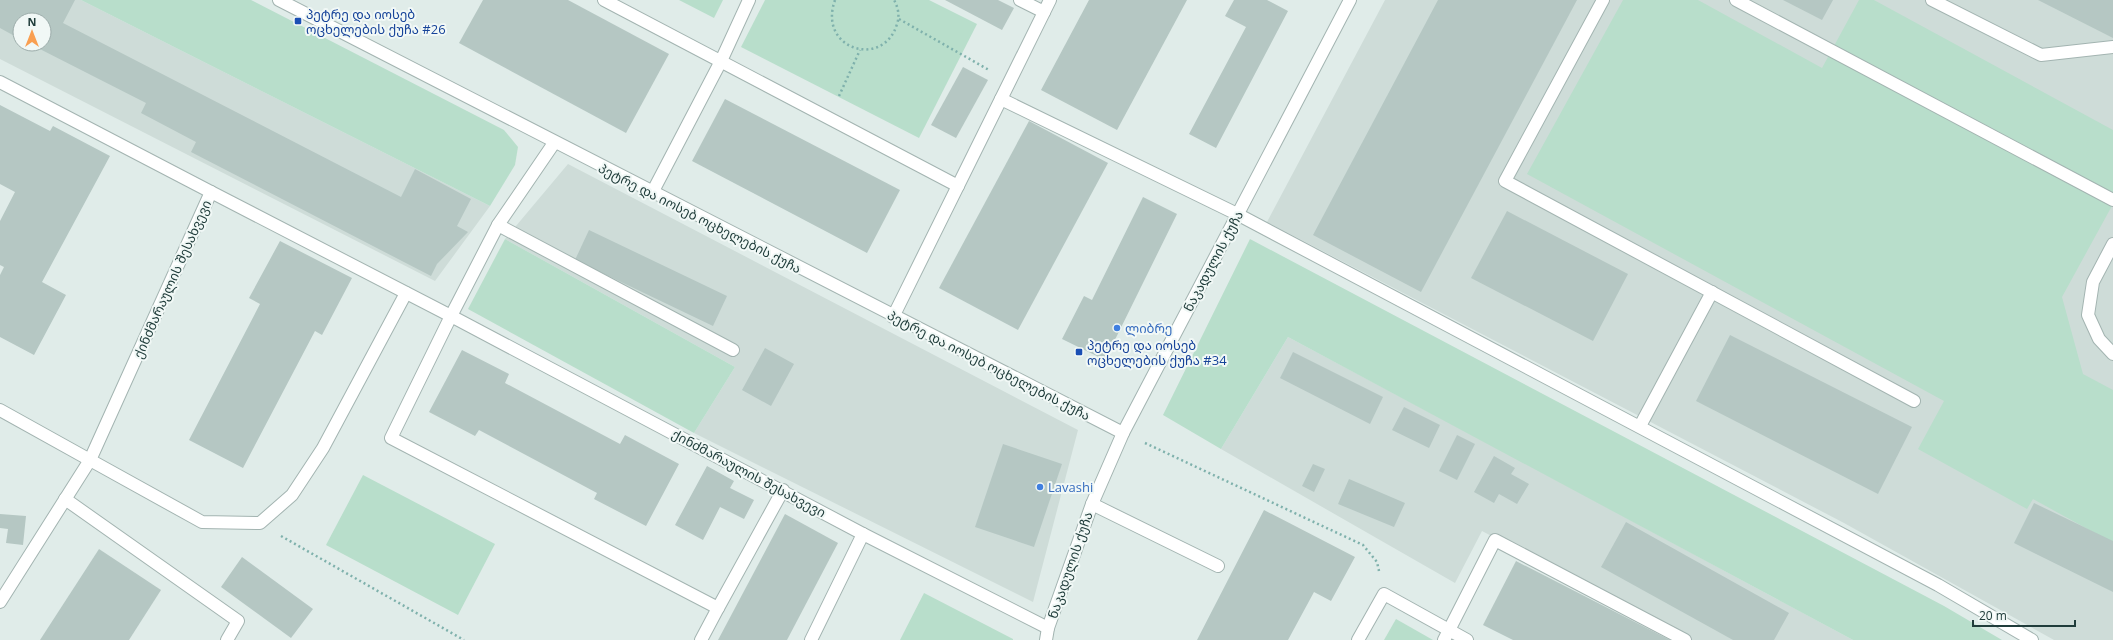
<svg xmlns="http://www.w3.org/2000/svg" width="2113" height="640" viewBox="0 0 2113 640" font-family="'Open Sans','Noto Sans Georgian',sans-serif">
<style>
.built{fill:#cedcd8;fill-rule:evenodd}
.green{fill:#b8decb}
.building{fill:#b5c7c3}
.lines{fill:none;stroke-linecap:round;stroke-linejoin:round}
.service-casing{stroke:#a3b4b1;stroke-width:14}
.minor-casing{stroke:#a3b4b1;stroke-width:14}
.tertiary-casing{stroke:#a3b4b1;stroke-width:14}
.path{stroke:#7fb1ac;stroke-width:2.5;stroke-dasharray:2 3;stroke-linecap:butt}
.service{stroke:#fff;stroke-width:12}
.minor{stroke:#fff;stroke-width:12}
.tertiary{stroke:#fff;stroke-width:12}
.transit-dot{fill:#1a4fb4;stroke:#f1f8f6;stroke-width:1.5}
.shop-dot{fill:#3f7fe0;stroke:#f1f8f6;stroke-width:1.5}
.labels{text-anchor:middle;dominant-baseline:central;stroke-width:4;stroke-linejoin:round;paint-order:stroke}
.transit-label{font-size:13px;fill:#164399;stroke:#f1f8f6;text-anchor:start}
.street-label{font-size:13px;fill:#203d3b;stroke:#f1f8f6}
.shop-label{font-size:13px;fill:#366cbe;stroke:#f1f8f6;text-anchor:start}
</style>
<rect width="100%" height="100%" fill="#e0ece9"/>
<g class="built">
<path d="M 0,0 L 81,0 L 490,206 L 435,281 L 0,59 ZM 20,20 L 44,20 L 44,44 L 20,44 Z"/>
<polygon points="1385,0 2113,0 2113,640 2054,640 1844,523 1267,222"/>
<polygon points="568,164 1078,430 1033,602 694,433 735,367 505,239"/>
<polygon points="1288,337 1519,460 1853,640 1688,640 1482,531 1455,583 1221,449"/>
</g>
<g class="green">
<polygon points="81,0 251,0 504,130 518,147 515,165 490,206"/>
<polygon points="679,0 723,0 714,18"/>
<polygon points="765,0 929,0 977,24 919,138 741,47"/>
<polygon points="1623,0 1698,0 1822,68 1859,0 1874,0 2113,130 2113,204 2062,297 2083,374 2113,390 2113,543 2033,499 2027,509 1918,449 1944,401 1527,174"/>
<polygon points="505,239 735,367 694,433 468,309"/>
<polygon points="1250,239 1944,606 2002,640 1853,640 1288,337 1221,449 1163,415"/>
<polygon points="363,475 495,544 458,615 326,545"/>
<polygon points="924,593 1013,639 1013,640 900,640"/>
<polygon points="1396,619 1433,640 1384,640"/>
</g>
<g class="building">
<polygon points="0,0 75,0 63,23 401,197 415,169 471,199 457,226 468,232 437,264 431,276 191,152 196,142 141,113 146,103 30,44 44,44 44,20 20,20 20,39 0,28"/>
<polygon points="483,0 568,0 669,54 626,133 459,43"/>
<polygon points="945,0 998,0 1014,8 1002,30"/>
<polygon points="1089,0 1187,0 1117,130 1041,90"/>
<polygon points="1234,0 1267,0 1288,11 1216,148 1189,134 1246,27 1225,16"/>
<polygon points="1438,0 1577,0 1421,292 1313,235"/>
<polygon points="1783,0 1833,0 1822,20"/>
<polygon points="2038,0 2113,0 2113,38"/>
<polygon points="963,67 988,80 956,138 931,125"/>
<polygon points="725,99 900,190 867,253 692,161"/>
<polygon points="0,105 50,131 53,126 110,156 42,282 66,295 34,355 0,337 0,275 4,267 0,265 0,221 15,192 0,184"/>
<polygon points="1029,121 1108,163 1018,330 939,288"/>
<polygon points="1143,197 1177,214 1105,360 1062,339 1084,296 1092,300"/>
<polygon points="1507,211 1628,274 1593,341 1471,278"/>
<polygon points="589,230 727,296 713,326 575,260"/>
<polygon points="280,241 352,278 322,335 315,331 243,468 189,440 260,304 249,298"/>
<polygon points="1730,335 1912,427 1878,494 1696,401"/>
<polygon points="765,348 794,364 771,406 742,390"/>
<polygon points="462,350 509,374 505,383 620,444 625,435 679,464 646,526 594,499 597,493 479,430 475,436 429,412"/>
<polygon points="1293,352 1383,397 1370,424 1280,378"/>
<polygon points="1404,407 1440,425 1429,448 1392,430"/>
<polygon points="1457,435 1475,444 1457,480 1439,471"/>
<polygon points="1003,444 1062,464 1034,547 975,527"/>
<polygon points="1494,456 1515,468 1511,474 1529,484 1517,504 1499,494 1494,503 1474,492"/>
<polygon points="1313,464 1325,469 1314,492 1302,486"/>
<polygon points="707,466 734,481 730,488 754,500 744,519 720,507 703,540 675,525"/>
<polygon points="1349,479 1405,503 1394,527 1338,504"/>
<polygon points="2034,503 2113,541 2113,592 2014,543"/>
<polygon points="1264,510 1355,557 1331,601 1314,592 1288,640 1197,640"/>
<polygon points="0,514 26,516 23,545 6,543 8,529 0,528"/>
<polygon points="785,514 838,543 787,640 718,640"/>
<polygon points="1626,522 1789,613 1774,640 1733,640 1601,567"/>
<polygon points="99,549 161,590 129,640 40,640"/>
<polygon points="242,557 313,609 291,638 221,587"/>
<polygon points="1516,561 1670,640 1513,640 1483,625"/>
</g>
<g class="lines">
<g class="service-casing">
<g id="service">
<polyline points="604,0 958,186"/>
<polyline points="1020,0 1044,12"/>
<polyline points="1603,0 1505,181 1914,401"/>
<polyline points="1736,0 2113,200"/>
<polyline points="1932,0 2041,55 2113,47"/>
<polyline points="0,82 211,192"/>
<polyline points="1001,99 1237,214"/>
<polyline points="498,225 733,350"/>
<polyline points="2113,244 2093,282 2088,315 2099,339 2113,354"/>
<polyline points="451,316 391,438 718,608 701,640"/>
<polyline points="893,317 1050,0"/>
<polyline points="1640,426 1712,292"/>
<polyline points="90,460 202,522 260,523 292,495 323,448 406,293"/>
<polyline points="65,499 238,621 227,640"/>
<polyline points="1092,504 1218,566"/>
<polyline points="718,608 783,490"/>
<polyline points="811,640 863,534"/>
<polyline points="1358,640 1384,594 1467,640"/>
<polyline points="1444,640 1495,540 1685,640"/>
</g>
</g>
<g class="minor-casing">
<g id="minor">
<polyline points="279,0 1123,433"/>
<polyline points="652,193 721,61 749,0"/>
<polyline points="1237,214 1938,585 2032,640"/>
<polyline points="451,316 498,225 554,143"/>
<polyline points="0,410 90,460"/>
<polyline points="0,602 90,460 211,192 451,316 863,534 1048,628"/>
</g>
</g>
<g class="tertiary-casing">
<polyline id="tertiary" points="1046,640 1048,628 1092,504 1123,433 1350,0"/>
</g>
<g class="path">
<path d="M 835,0 C 817,50 884,69 897,24 C 900,16 898,7 894,0"/>
<polyline points="899,19 989,70"/>
<polyline points="839,96 860,50"/>
<polyline points="1145,443 1363,545 1377,562 1379,571"/>
<polyline points="281,536 464,640"/>
</g>
<use href="#service" class="service"/>
<use href="#minor" class="minor"/>
<use href="#tertiary" class="tertiary"/>
</g>
<g class="transit-dot">
<rect x="294" y="17" width="8" height="8" rx="2"/>
<rect x="1075" y="348" width="8" height="8" rx="2"/>
</g>
<g class="shop-dot">
<circle cx="1117" cy="328" r="4"/>
<circle cx="1040" cy="487" r="4"/>
</g>
<g class="labels">
<g class="transit-label">
<text x="306" y="14">პეტრე და იოსებ<tspan x="306" dy="15">ოცხელების ქუჩა #26</tspan></text>
<text x="1087" y="345">პეტრე და იოსებ<tspan x="1087" dy="15">ოცხელების ქუჩა #34</tspan></text>
</g>
<g class="street-label">
<text transform="translate(700 218) rotate(27)">პეტრე და იოსებ ოცხელების ქუჩა</text>
<text transform="translate(1213 261) rotate(-62)">ნაკადულის ქუჩა</text>
<text transform="translate(172 279) rotate(-66)">ქინძმარაულის შესახვევი</text>
<text transform="translate(989 365) rotate(27)">პეტრე და იოსებ ოცხელების ქუჩა</text>
<text transform="translate(749 473) rotate(28)">ქინძმარაულის შესახვევი</text>
<text transform="translate(1070 565) rotate(-71)">ნაკადულის ქუჩა</text>
</g>
<g class="shop-label">
<text x="1125" y="328">ლიბრე</text>
<text x="1048" y="487">Lavashi</text>
</g>
</g>
<g transform="translate(32 32)"><circle r="19" fill="#f1f8f6" stroke="#9dadab"/>
<path d="M0-3L7 15L0 10L-7 15Z" fill="#f99f51"/>
<text y="-6" font-size="11" font-weight="bold" text-anchor="middle" fill="#203d3b">N</text>
</g>
<path d="M1973 620v6h102v-6" fill="none" stroke="#203d3b" stroke-width="2"/>
<text x="1979" y="620" font-size="12" fill="#203d3b" stroke="#f1f8f6" stroke-width="3" paint-order="stroke">20 m</text>
</svg>
